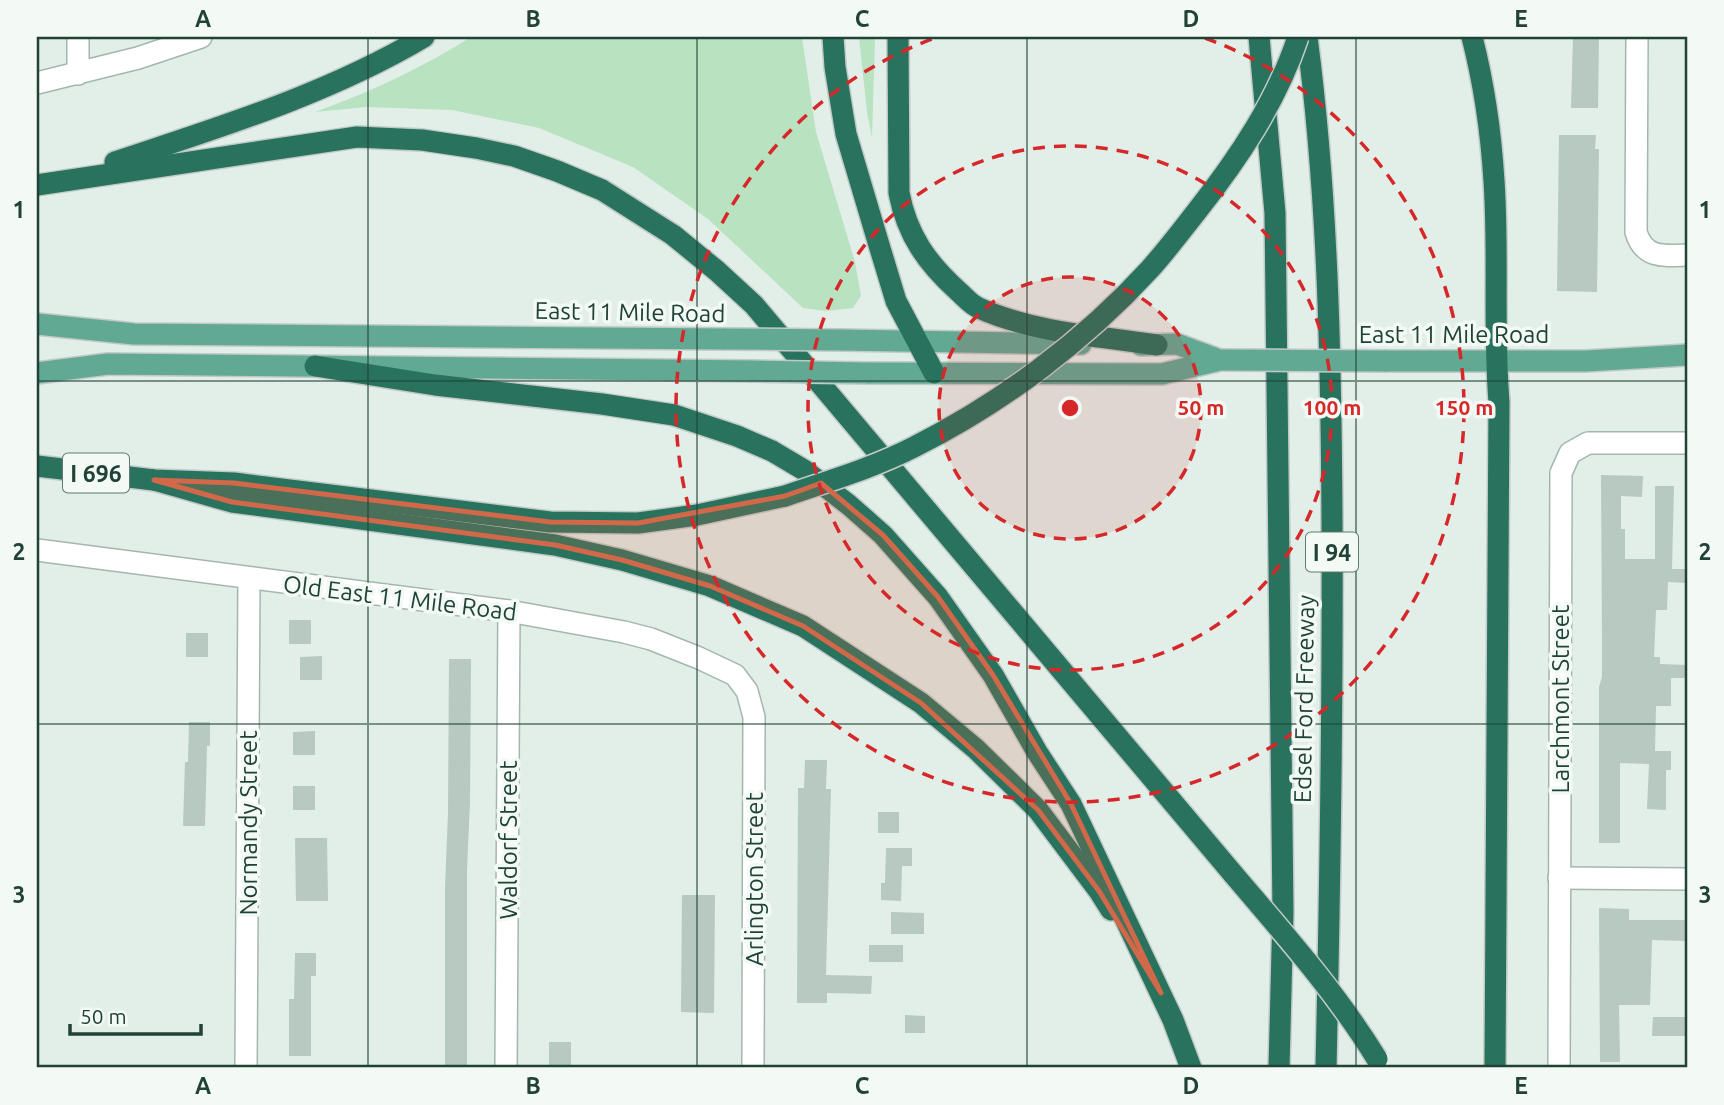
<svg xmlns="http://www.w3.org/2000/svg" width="1724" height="1105" viewBox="0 0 1724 1105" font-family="Ubuntu,sans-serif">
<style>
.green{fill:#b9e2c1}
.building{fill:#b7c9c1}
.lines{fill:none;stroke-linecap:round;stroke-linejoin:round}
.minor-casing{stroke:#a4b7af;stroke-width:24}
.major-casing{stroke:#c1cac7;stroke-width:24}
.highway-casing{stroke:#c1cac7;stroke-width:24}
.minor{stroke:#fff;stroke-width:21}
.major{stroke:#61a993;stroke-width:21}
.highway{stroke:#28725e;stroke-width:21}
.major-bridge-casing{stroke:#c1cac7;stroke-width:24;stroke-linecap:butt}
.highway-bridge-casing{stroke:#c1cac7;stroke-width:24;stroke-linecap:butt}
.major-bridge{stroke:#61a993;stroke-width:21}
.highway-bridge{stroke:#28725e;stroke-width:21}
.marked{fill:#d2684a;fill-opacity:0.2;stroke:#d2684a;stroke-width:5;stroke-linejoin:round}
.grid{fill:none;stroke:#204237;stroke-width:2;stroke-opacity:0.55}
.ring{fill:none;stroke:#d62828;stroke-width:3.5;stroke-dasharray:12 9}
.labels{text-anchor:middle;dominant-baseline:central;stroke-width:7;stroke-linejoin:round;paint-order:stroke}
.shield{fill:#f3faf6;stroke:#5f7970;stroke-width:2}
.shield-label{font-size:23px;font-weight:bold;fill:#204237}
.street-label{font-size:24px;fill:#204237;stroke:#f3faf6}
.centre{fill:#d62828;stroke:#f3faf6;stroke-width:3.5}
.ring-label{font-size:21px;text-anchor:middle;font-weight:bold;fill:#d62828;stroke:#f3faf6;stroke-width:7;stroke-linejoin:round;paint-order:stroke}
.neatline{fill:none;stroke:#204237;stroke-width:2.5}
.grid-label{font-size:23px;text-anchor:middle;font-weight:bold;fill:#204237}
</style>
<rect width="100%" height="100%" fill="#e2eee8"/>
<g class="green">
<path d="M 471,37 L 802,37 L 816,132 L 855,262 L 861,296 L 853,308 L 826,311 L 803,308 L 708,219 L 633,167 L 539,128 L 452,110 L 367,107 L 315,112 C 370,92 422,68 471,37 Z"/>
<polygon points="859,37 875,37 872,138 867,112"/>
</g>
<g class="building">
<polygon points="1573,37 1599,37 1598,108 1571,108"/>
<polygon points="1559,135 1596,135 1595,149 1599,149 1597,292 1557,291"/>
<polygon points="1601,475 1643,476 1642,497 1621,496 1621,529 1625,529 1625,559 1655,559 1655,486 1674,486 1672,569 1687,569 1687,583 1668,582 1667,610 1656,610 1654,657 1660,657 1660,664 1687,665 1687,678 1671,678 1671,706 1656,706 1655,751 1671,751 1671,770 1666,770 1666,810 1647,809 1649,764 1620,763 1620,843 1599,843 1599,687 1602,677 1602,636"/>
<rect x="289" y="620" width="22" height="24"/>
<rect x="186" y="633" width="22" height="24"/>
<polygon points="322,656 322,680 300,680 300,657"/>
<polygon points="449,659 471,659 470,802 467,869 467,1066 445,1066 445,888 448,813"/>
<polygon points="189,722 210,722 210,746 207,746 205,826 183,826 185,762 188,762"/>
<polygon points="315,731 315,755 293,755 293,732"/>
<polygon points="805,760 827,760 826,789 831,789 826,975 872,976 871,994 827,993 827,1003 797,1003 798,788 804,788"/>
<rect x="293" y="786" width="22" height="24"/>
<rect x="878" y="812" width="21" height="21"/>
<polygon points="295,838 327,838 328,901 296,901"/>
<polygon points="886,848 912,848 912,866 902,866 901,901 881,900 881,883 885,883"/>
<polygon points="682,895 715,895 714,1013 681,1012"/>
<polygon points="1599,908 1629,909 1629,920 1687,920 1687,941 1652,940 1650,1005 1619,1005 1620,1062 1600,1062"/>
<polygon points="891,912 924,913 924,934 891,934"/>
<rect x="869" y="945" width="34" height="17"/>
<polygon points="295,953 316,953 316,976 311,976 311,1056 289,1056 289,999 294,999"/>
<polygon points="905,1015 925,1016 925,1033 905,1033"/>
<polygon points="1653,1017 1687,1017 1687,1036 1652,1036"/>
<rect x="549" y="1042" width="22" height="24"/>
</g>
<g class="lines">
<g class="minor-casing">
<g id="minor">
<path d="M 1637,37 L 1636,232 C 1644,259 1664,256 1687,255"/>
<polyline points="78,74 78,37"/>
<polyline points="37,83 138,58 201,37"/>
<polyline points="37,550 509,611 624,632 651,639 699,658 735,675 747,691 754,717 753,1068"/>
<polyline points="1559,878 1687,879"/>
<polyline points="246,1068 249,578"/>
<polyline points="506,1068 509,611"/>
<polyline points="1559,1068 1561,473 1570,453 1588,443 1687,443"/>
</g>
</g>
<g class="major-casing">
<g id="major">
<polyline points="37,324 134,334 725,339"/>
<polyline points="841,340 1081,344"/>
<polyline points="1141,345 1177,344 1220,360"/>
<polyline points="1384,361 1586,361 1687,355"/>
<polyline points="37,373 108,364 752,371"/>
<polyline points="868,373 1162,374 1220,360"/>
</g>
</g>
<g class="highway-casing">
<g id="highway">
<polyline points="833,37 835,67 846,134 879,245 896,301 934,373"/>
<path d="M 898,37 L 899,193 C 907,235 927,263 958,291 C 965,297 971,305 979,308 C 1034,333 1099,336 1157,345"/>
<polyline points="1259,37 1275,213 1283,912 1279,1068"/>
<path d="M 1307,37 C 1328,196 1331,357 1332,518 C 1333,701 1330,885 1326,1068"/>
<path d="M 1472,37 C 1484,84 1491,132 1494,181 C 1499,254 1493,328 1499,402 L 1495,1068"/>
<path d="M 115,162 C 220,127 328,94 424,37"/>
<polyline points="37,185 357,137 422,140 476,148 514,156 557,171 602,190 673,235 717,271 754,305 1234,875"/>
<polyline points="315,366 435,385 602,404 674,415 737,436 772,451 804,470 849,505 883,535 938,597 993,675 1037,752 1071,804 1173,1020 1191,1068"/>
<polyline points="37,466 154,480 234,483 550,522 638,523 697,515 785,496"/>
<polyline points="154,480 232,502 555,545 622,560 710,586 803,626 921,703 976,749 1038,810 1099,891 1111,910"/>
</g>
</g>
<use href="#minor" class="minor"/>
<use href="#major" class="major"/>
<use href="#highway" class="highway"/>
<g class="major-bridge-casing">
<g id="major-bridge">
<polyline points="725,339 841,340"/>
<polyline points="1220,360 1384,361"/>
<polyline points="752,371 868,373"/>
</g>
</g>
<g class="highway-bridge-casing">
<g id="highway-bridge">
<path d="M 785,496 C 828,481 873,468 914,447 C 1002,403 1084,341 1150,269 C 1167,250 1182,230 1197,211 C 1238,159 1277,101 1298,37"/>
<path d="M 1234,875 C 1284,934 1336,992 1377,1059"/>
</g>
</g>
<use href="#major-bridge" class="major-bridge"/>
<use href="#highway-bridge" class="highway-bridge"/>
</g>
<path class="marked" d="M 154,480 L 234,483 L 550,522 L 638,523 L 785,496 L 821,483 L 883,535 L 938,597 L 993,675 L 1071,804 L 1161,993 L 1099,891 L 1038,810 L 921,703 L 803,626 L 710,586 L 622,560 L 555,545 L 232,502 Z"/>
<path class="grid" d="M 368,37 L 368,1068M 697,37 L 697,1068M 1027,37 L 1027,1068M 1356,37 L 1356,1068M 37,381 L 1687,381M 37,724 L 1687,724"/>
<circle cx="1070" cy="408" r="131" fill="#d62828" fill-opacity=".12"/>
<g class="ring">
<circle cx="1070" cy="408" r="131"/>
<circle cx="1070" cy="408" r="262"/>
<path d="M1205 38A394 394 0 1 1 935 38"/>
</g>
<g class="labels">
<g class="shield">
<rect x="63" y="453.5" width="66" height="39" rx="5"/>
<rect x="1306" y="532.5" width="52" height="39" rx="5"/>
</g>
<g class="shield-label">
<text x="96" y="473">I 696</text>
<text x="1332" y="552">I 94</text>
</g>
<g class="street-label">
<text transform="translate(630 312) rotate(1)">East 11 Mile Road</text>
<text x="1454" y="334">East 11 Mile Road</text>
<text transform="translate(400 598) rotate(7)">Old East 11 Mile Road</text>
<text transform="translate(1304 699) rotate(-89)">Edsel Ford Freeway</text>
<text transform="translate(1560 699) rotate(-90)">Larchmont Street</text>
<text transform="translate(248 823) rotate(-90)">Normandy Street</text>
<text transform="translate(508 840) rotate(-90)">Waldorf Street</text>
<text transform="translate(754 879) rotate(-90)">Arlington Street</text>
</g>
</g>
<circle cx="1070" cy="408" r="10" class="centre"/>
<g class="ring-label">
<text x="1201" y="415">50 m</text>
<text x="1332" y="415">100 m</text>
<text x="1464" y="415">150 m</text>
</g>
<rect width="1724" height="1105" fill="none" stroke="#f3faf6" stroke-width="77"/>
<path d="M70 1024v10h131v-10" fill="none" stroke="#204237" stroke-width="3.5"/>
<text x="80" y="1024" font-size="21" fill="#204237" stroke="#f3faf6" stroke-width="5" paint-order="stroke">50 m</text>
<rect x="38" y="38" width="1648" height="1028" class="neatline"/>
<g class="grid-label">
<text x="203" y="27">A</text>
<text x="533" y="27">B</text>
<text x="862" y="27">C</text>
<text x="1191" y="27">D</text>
<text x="1521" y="27">E</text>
<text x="19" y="218">1</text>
<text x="1705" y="218">1</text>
<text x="19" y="560">2</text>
<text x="1705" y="560">2</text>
<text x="19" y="903">3</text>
<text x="1705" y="903">3</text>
<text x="203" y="1094">A</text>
<text x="533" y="1094">B</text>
<text x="862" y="1094">C</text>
<text x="1191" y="1094">D</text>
<text x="1521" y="1094">E</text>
</g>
</svg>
